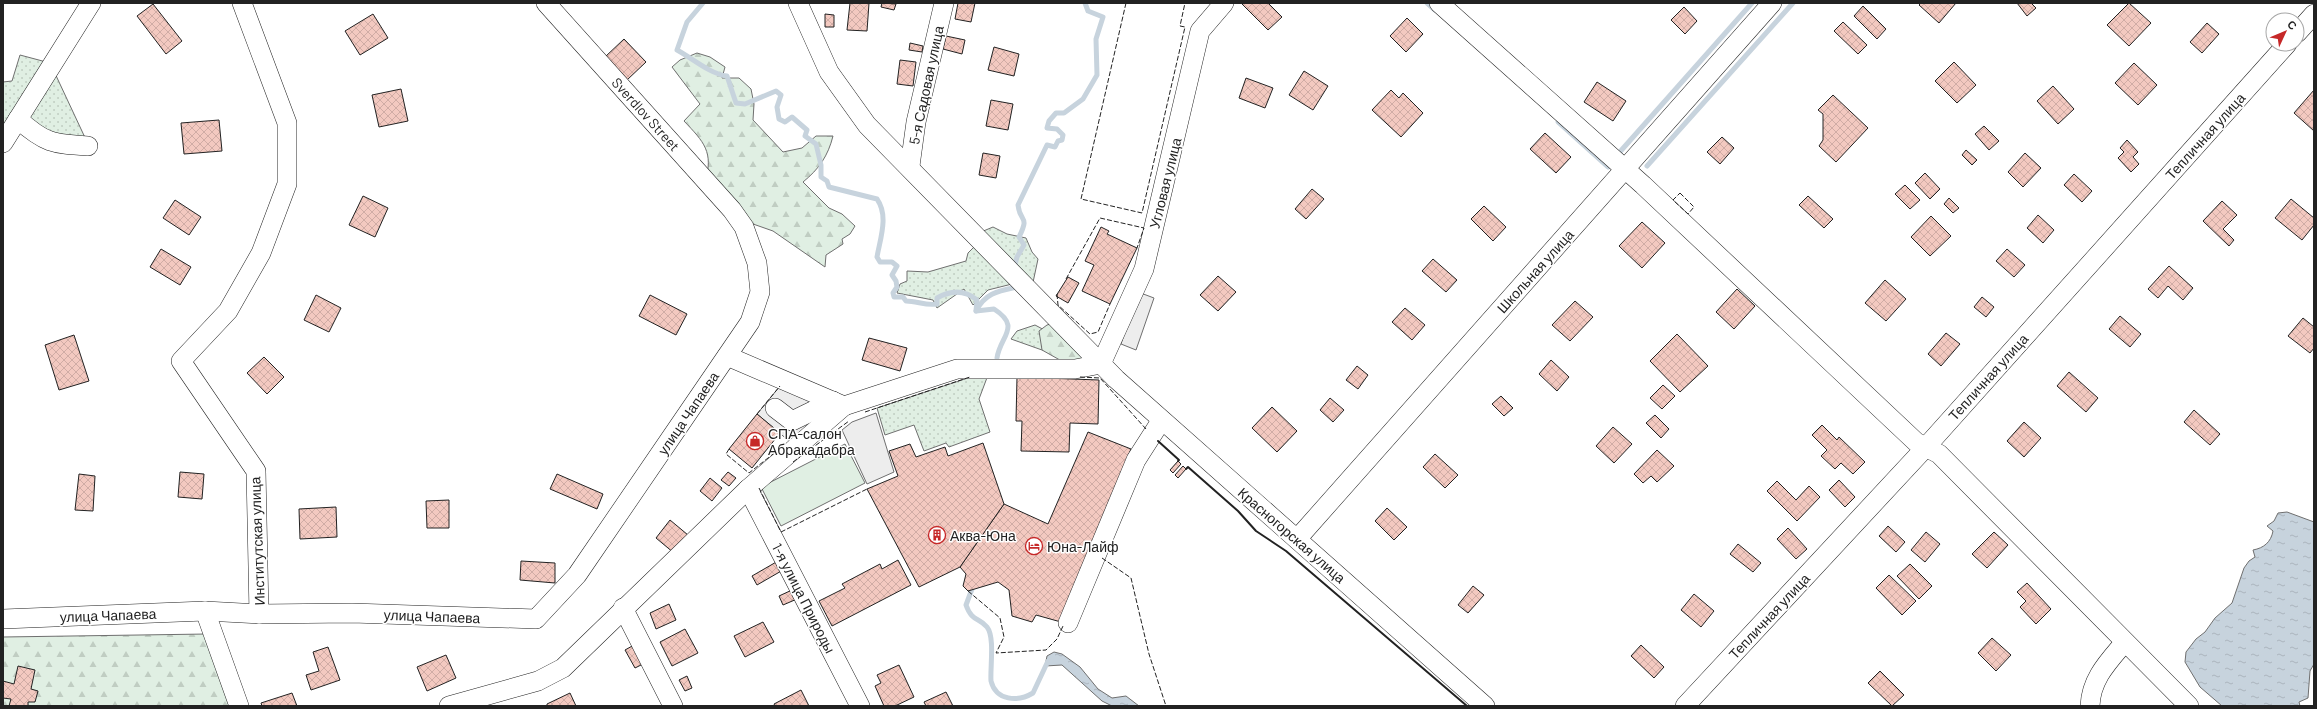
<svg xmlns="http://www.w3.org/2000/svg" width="2317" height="709" viewBox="0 0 2317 709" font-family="Barlow,sans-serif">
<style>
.grass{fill:url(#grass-dots);stroke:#6f6f6f}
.forest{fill:url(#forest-firs);stroke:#6f6f6f}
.pitch{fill:#e0efe3;stroke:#6f6f6f}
.parking{fill:#ededed;stroke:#6f6f6f}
.water{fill:url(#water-ripples);stroke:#6f6f6f}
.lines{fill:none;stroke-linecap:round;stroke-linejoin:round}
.stream{stroke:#c7d3dd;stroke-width:5}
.building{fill:url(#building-cross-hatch);stroke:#222}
.minor-casing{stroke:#222;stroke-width:20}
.minor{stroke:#fff;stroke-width:19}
.fence{stroke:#222;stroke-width:1;stroke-dasharray:5 2;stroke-linecap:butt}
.wall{stroke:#222;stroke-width:2}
.labels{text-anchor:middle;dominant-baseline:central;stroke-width:3;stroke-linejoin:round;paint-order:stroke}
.street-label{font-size:14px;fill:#222;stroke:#fff}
.poi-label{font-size:14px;fill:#222;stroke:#fff;text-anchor:start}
</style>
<defs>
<pattern id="grass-dots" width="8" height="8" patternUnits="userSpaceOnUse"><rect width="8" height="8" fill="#e0efe3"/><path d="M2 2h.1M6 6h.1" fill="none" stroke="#c0cdc2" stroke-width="1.8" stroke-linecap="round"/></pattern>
<pattern id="forest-firs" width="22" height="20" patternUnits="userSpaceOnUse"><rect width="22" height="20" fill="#e0efe3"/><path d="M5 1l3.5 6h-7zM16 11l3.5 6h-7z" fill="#c0cdc2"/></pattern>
<pattern id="water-ripples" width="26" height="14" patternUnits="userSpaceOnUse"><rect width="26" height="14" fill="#c7d3dd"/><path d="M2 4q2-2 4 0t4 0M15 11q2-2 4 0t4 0" fill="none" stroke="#abb5bd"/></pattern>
<pattern id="building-cross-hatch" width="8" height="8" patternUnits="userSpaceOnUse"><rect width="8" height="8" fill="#f3c9c0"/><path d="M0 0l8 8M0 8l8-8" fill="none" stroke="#d0aca5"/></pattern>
</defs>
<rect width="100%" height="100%" fill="#fff"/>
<g class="grass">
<polygon points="20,55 50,63 3,139 3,82 12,81"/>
<polygon points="52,67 88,144 56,143 20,118"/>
<polygon points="993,227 1007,234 1026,238 1032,252 1038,259 1032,287 981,232"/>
<polygon points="977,244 1016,283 988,290 973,305 964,289 937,308 933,300 897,293 900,284 907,281 907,271 928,272 966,261 968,253"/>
<polygon points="1035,325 1050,333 1056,352 1042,350 1011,339 1017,331"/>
<polygon points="988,375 979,399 990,432 949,447 946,443 924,451 914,425 885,435 877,408 974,376"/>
</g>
<g class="forest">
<path d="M 697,53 L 710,57 L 725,67 L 722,78 L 739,78 L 751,89 L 754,104 L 753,120 L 783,152 L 802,148 L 816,136 L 833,136 C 828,156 819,169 803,182 L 829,208 L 842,214 L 855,226 L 850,234 L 842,239 L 843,244 L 826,255 L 825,267 L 773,231 L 733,217 L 705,182 C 714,152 704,142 684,121 L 700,104 L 672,67 L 680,60 Z"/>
<polygon points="1054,323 1091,360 1067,364 1042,350 1039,331 1047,325"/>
<polygon points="207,634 233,706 3,706 3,637"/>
</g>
<polygon class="pitch" points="845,444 865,483 781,526 761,487"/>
<g class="parking">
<polygon points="1138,292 1154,298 1136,350 1121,344"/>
<polygon points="780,386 817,401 825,412 789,441 757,414"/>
<polygon points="876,413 894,472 867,484 842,430 852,422"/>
</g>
<g class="water">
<path d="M 2287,512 L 2314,522 L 2314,664 L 2310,671 L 2308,698 L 2299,702 L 2300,706 L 2222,706 L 2200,687 L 2185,662 L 2186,652 L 2196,639 L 2205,632 L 2215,618 L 2232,603 L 2244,568 L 2249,561 L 2255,557 L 2253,550 C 2264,548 2271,542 2273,531 L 2267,526 L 2274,521 L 2278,513 Z"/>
<polygon points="1054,652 1062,654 1080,667 1098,689 1112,698 1126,696 1139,706 1112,706 1102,701 1062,665 1045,666 1047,656"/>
</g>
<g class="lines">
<g class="stream">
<path d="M 703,3 L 687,22 L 677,50 C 692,58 710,74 727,76 L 736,103 L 745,104 L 776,91 L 781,95 L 777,107 L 779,119 L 785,122 L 792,117 L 807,130 L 805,136 L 816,144 L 821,165 L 821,177 L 827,181 L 829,187 L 877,199 C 889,216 880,239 877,257 L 880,262 L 892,262 L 897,266 L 892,275 L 896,281 L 897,287 L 893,293 L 894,297 L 903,297 L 906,301 C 917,301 926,306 937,304 L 937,298 C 951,290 965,290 977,300 L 976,311"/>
<polyline points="1427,3 1435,10"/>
<polyline points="1558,122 1608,167"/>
<polyline points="1618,154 1752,3"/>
<polyline points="1647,166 1793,3"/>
<path d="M 1014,268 L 1017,257 L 1024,245 L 1019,237 C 1030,215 1020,223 1018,205 L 1047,145 L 1055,147 L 1058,141 L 1062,140 L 1063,135 L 1057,129 L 1047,128 L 1049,121 L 1056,113 L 1064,113 L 1083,99 L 1097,75 L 1096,39 L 1103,17 L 1088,11 L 1085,3"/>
<path d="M 997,358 C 1000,336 1022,327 994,309 L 976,311 C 985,293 998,291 1017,287"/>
<path d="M 972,589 L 966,605 C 972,622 979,617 987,627 C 995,637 990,668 991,681 C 996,701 1018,702 1033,693 L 1048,661"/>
</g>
</g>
<g class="building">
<polygon points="850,3 869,3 867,31 847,30"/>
<polygon points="882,3 896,4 894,10 881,7"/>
<polygon points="958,3 975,3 971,22 955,19"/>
<polygon points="1241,3 1268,3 1282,17 1268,30"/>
<polygon points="1921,3 1956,3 1939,23 1919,5"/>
<polygon points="2017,3 2031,3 2036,8 2027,16"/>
<polygon points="2129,3 2151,23 2129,46 2107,25"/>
<polygon points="153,4 182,41 166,54 137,16"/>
<polygon points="1863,6 1886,29 1877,39 1854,16"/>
<polygon points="1684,7 1697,21 1685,34 1671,20"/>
<polygon points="373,14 388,38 360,55 345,31"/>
<polygon points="825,14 834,15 834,27 825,27"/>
<polygon points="1407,18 1423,34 1406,52 1390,36"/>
<polygon points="1843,22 1867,45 1858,54 1834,31"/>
<polygon points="2207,23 2219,34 2202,53 2190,42"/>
<polygon points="946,36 965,40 962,54 943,49"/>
<polygon points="624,39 646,62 627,80 605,57"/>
<polygon points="910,43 923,46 922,52 909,50"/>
<polygon points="994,47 1019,54 1014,76 988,70"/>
<polygon points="900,60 916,62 913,86 897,84"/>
<polygon points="1954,62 1976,85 1957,103 1935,81"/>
<polygon points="2134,63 2157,85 2138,105 2115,83"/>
<polygon points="1304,71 1328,86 1313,110 1289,95"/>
<polygon points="1246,78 1273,88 1265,108 1239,98"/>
<polygon points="1597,82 1626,101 1613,121 1584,102"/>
<polygon points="2053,86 2074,109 2058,124 2037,101"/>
<polygon points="401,89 408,121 379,127 372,95"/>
<polygon points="1391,90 1399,98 1403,93 1423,113 1401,137 1372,110"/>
<polygon points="2314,90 2314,131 2294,113"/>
<polygon points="1833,95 1868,128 1836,162 1819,146 1823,140 1823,114 1818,110"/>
<polygon points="991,100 1013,104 1008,130 986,126"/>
<polygon points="219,120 222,151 184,154 181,123"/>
<polygon points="1984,126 1999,141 1989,150 1975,134"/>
<polygon points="1545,133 1571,157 1556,173 1530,149"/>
<polygon points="1722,137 1734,148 1720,164 1707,152"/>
<polygon points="2127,140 2138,152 2133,157 2139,164 2131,172 2118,158 2124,152 2120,148"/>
<polygon points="1966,150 1977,160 1972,165 1962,155"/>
<polygon points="983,153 1000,156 996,178 979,175"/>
<polygon points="2025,153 2041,168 2023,187 2008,172"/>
<polygon points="1925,173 1940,189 1930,199 1915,183"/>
<polygon points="2074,174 2092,191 2082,202 2064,185"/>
<polygon points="1905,185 1920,200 1910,209 1895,194"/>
<polygon points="1312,189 1324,199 1306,219 1295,209"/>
<polygon points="363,196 388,208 375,237 349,225"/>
<polygon points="1808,196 1833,219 1824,228 1799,205"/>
<polygon points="1949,198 1959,208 1953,213 1944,204"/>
<polygon points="2291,199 2314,218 2314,225 2302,240 2275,218"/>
<polygon points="175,200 201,217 189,235 163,218"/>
<polygon points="2222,201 2237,215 2223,229 2234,240 2229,246 2203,221"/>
<polygon points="1484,206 1506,227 1493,241 1471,219"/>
<polygon points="2038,215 2054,230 2043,243 2027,228"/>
<polygon points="1931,216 1951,236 1930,256 1911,237"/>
<polygon points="1642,222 1665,243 1642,268 1619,246"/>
<polygon points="1101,227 1109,231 1107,234 1137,248 1110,304 1082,291 1094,265 1085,261"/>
<polygon points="161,249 191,267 180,285 150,267"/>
<polygon points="2007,249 2025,265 2014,277 1996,261"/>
<polygon points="1433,259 1457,280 1446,292 1422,271"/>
<polygon points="2169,266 2193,288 2183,300 2168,286 2158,298 2148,289"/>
<polygon points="1218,276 1236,292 1218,311 1200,295"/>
<polygon points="1068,277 1079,283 1068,303 1056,296"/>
<polygon points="1885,280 1906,299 1886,321 1865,303"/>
<polygon points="1737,289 1755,306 1734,329 1716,312"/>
<polygon points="316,295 341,308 329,332 304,320"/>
<polygon points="650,295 687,314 676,335 639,316"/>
<polygon points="1982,297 1994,307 1986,317 1974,307"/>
<polygon points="1575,301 1593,317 1570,341 1552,325"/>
<polygon points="1405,308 1425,325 1412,340 1392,322"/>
<polygon points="2120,316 2141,334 2130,347 2109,329"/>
<polygon points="2303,318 2314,327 2314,348 2310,353 2288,336"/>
<polygon points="1946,333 1960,344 1941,366 1928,354"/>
<polygon points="1677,334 1708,366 1680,392 1650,361"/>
<polygon points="74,335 89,381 59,390 45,345"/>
<polygon points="869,338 907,348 900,371 862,360"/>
<polygon points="264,357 284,377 267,394 247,373"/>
<polygon points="1551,360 1569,377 1557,391 1539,374"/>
<polygon points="1357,366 1368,375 1358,389 1346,380"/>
<polygon points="2069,372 2098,398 2086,412 2057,386"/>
<polygon points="1017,377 1099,380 1098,424 1070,423 1069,452 1021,451 1022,421 1016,421"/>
<polygon points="1663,385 1675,396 1662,409 1650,398"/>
<polygon points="1501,396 1513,408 1504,416 1492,404"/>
<polygon points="1330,398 1344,410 1333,422 1320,410"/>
<polygon points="1272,407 1297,431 1277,452 1252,428"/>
<polygon points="2194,410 2220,434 2210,445 2184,422"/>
<polygon points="757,414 780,433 752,468 729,449"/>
<polygon points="1655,415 1669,429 1661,438 1646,423"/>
<polygon points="2024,422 2041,438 2024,457 2007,441"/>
<polygon points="1822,425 1837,440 1839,437 1865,462 1853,474 1841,463 1835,469 1821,456 1827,450 1812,435"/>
<polygon points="1613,427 1632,444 1614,463 1596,446"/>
<polygon points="1088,432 1131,449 1061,622 1036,615 1032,622 1012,616 1009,590 998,582 968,591 963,586 966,574 960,567 1004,504 1048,524"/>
<polygon points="983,443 1004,504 960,567 919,587 867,489 898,476 889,451 910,444 916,457 945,447 948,456"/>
<polygon points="1657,450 1674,466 1657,482 1651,476 1643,483 1634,474"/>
<polygon points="1435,454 1458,475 1445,488 1423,467"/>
<polygon points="1178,461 1181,464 1173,473 1170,470"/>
<polygon points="1183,466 1186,469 1178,478 1175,475"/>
<polygon points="180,472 204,474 202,499 178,497"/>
<polygon points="728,472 736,478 729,486 721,480"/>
<polygon points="79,474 95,476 93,511 75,510"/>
<polygon points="557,474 603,494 597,509 550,489"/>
<polygon points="710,478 722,488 712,501 700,491"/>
<polygon points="1839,480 1855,497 1845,507 1829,490"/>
<polygon points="1777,481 1796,500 1809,486 1820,497 1797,521 1767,491"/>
<polygon points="449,500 449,528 427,528 426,501"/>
<polygon points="336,507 337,537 300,539 299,509"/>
<polygon points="1387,508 1407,527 1394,540 1375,521"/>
<polygon points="670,520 688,535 674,553 656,538"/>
<polygon points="1888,526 1905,542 1896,552 1879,536"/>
<polygon points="1788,528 1807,549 1796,559 1777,539"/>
<polygon points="1926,532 1940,544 1925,562 1911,550"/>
<polygon points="1994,532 2008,545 1987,568 1972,554"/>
<polygon points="1738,544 1761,563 1753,572 1730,554"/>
<polygon points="898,560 911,585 832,626 819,601 845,588 842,584 880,564 882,569"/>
<polygon points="521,561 555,563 555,583 520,580"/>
<polygon points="778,561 783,570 757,585 752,576"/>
<polygon points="1910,564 1932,586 1919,599 1897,576"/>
<polygon points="1889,575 1916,601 1902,615 1876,588"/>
<polygon points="2027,583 2051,609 2036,624 2020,607 2026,601 2017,592"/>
<polygon points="1473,586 1484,595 1468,613 1458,605"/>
<polygon points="792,590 797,599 783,605 779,596"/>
<polygon points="1694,594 1714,611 1701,627 1681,610"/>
<polygon points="669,604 676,620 656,629 650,613"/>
<polygon points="763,622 774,642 745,657 734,636"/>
<polygon points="685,629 698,653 672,666 660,642"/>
<polygon points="1992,638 2011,655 1996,671 1978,653"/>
<polygon points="634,645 643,664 635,668 625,650"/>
<polygon points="1641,645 1664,667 1654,678 1631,656"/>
<polygon points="328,647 340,680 311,690 306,675 319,671 313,652"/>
<polygon points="446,655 456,678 427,691 417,667"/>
<polygon points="899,665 914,697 895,706 884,706 875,686 881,683 877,675"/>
<polygon points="18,666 35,670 31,689 38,691 35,702 28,702 28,706 9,706 11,699 3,698 3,681 14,684"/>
<polygon points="1880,671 1904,695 1892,706 1868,683"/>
<polygon points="687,676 692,688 685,691 679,680"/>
<polygon points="801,690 809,706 775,706 774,704"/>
<polygon points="946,692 953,706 926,706 924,702"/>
<polygon points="292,693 297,706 262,706 261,703"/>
<polygon points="570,693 576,706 547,706 547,704"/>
</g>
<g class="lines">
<g class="minor-casing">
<g id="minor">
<polyline points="242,3 287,123 287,184 261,253 228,311 181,361 256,471 259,614"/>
<polyline points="798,3 829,72 867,125 1116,379 1485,706"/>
<polyline points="1439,3 1643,185 1916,442 1939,454 2189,706"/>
<polyline points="2297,33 2314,14"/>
<path d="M 18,119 C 44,143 53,144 88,146"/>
<polyline points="3,143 91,3"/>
<polyline points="910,166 916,122 944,3"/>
<polyline points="727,356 844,406 957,369 1075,369 1101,364"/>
<polyline points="1101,364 1144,269 1200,31 1224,3"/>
<polyline points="775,408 792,421 833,401"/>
<polyline points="748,489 860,706"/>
<polyline points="1297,539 1772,3"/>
<polyline points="623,608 673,706"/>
<polyline points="205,611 239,706"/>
<polyline points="3,619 205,611 259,614 352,613 536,619 577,575 750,322 760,292 757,263 744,227 732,210 546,3"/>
<polyline points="1068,623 1136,460 1161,421"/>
<polyline points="449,706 538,681 563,668 748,489 844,406"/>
<polyline points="1685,706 1925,448 2287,44"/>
<path d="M 2090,706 C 2091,679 2108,662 2124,643"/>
</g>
</g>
<use href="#minor" class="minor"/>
<g class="fence">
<polyline points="1126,3 1081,199 1142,213 1185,27 1180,26 1185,3"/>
<polygon points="1680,193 1694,207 1688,214 1673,200"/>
<polyline points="1066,279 1100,218 1144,228 1137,248"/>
<polyline points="1057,294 1058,305 1090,334 1098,332 1110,304"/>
<polyline points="1080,377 1100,378 1146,429"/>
<polyline points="865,412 970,377"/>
<polyline points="757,414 780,386"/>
<polyline points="729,449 726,454 749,473 787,443"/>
<polyline points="793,462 849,421"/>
<polyline points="759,488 781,532 867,489"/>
<polyline points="1102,558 1131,578 1149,654 1166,706"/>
<polyline points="968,591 1000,618 1004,637 996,653 1046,650 1057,639 1063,626"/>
</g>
<g class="wall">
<polyline points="1158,441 1179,460 1178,461"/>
<polyline points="1186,469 1188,467 1238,511 1256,531 1286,551 1467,706"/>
</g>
</g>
<defs>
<g id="shop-ring" transform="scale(0.9)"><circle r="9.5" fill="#fff" stroke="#c62828" stroke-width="1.5"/><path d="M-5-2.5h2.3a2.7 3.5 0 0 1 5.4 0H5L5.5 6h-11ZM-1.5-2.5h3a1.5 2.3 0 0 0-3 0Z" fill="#c62828"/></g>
<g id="building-ring" transform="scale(0.9)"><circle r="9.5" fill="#fff" stroke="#c62828" stroke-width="1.5"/><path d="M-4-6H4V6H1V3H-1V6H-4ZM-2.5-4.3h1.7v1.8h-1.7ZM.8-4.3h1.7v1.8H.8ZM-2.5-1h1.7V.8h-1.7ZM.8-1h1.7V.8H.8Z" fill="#c62828"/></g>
<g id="hotel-ring" transform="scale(0.9)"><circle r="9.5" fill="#fff" stroke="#c62828" stroke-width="1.5"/><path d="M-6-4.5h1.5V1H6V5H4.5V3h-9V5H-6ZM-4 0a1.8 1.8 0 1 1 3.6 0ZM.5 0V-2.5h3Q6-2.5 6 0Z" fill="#c62828"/></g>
</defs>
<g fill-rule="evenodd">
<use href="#shop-ring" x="755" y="441"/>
<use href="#building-ring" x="937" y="535"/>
<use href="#hotel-ring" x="1034" y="546"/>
</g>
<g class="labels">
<g class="street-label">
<text transform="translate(926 85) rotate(-78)">5-я Садовая улица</text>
<text transform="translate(646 114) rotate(48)">Sverdlov Street</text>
<text transform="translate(2205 136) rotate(-48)">Тепличная улица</text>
<text transform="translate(1165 183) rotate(-76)">Угловая улица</text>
<text transform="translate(1535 271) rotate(-48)">Школьная улица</text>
<text transform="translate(1988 377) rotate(-48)">Тепличная улица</text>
<text transform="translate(688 413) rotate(-56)">улица Чапаева</text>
<text transform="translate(1292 535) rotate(41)">Красногорская улица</text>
<text transform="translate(257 541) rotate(-92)">Институтская улица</text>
<text transform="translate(804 598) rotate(63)">1-я улица Природы</text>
<text transform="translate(108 615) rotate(-2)">улица Чапаева</text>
<text transform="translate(432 616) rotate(2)">улица Чапаева</text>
<text transform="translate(1769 616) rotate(-47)">Тепличная улица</text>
</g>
<g class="poi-label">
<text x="768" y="433">СПА-салон<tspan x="768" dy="16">Абракадабра</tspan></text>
<text x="950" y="535">Аква-Юна</text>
<text x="1047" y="546">Юна-Лайф</text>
</g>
</g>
<rect width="2317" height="709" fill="none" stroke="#222222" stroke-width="8"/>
<g transform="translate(2285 32) rotate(46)"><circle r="19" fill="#ffffff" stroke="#a7a7a7"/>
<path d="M0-3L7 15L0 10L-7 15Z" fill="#c62828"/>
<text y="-6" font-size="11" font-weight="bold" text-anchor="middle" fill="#222222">С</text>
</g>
</svg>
